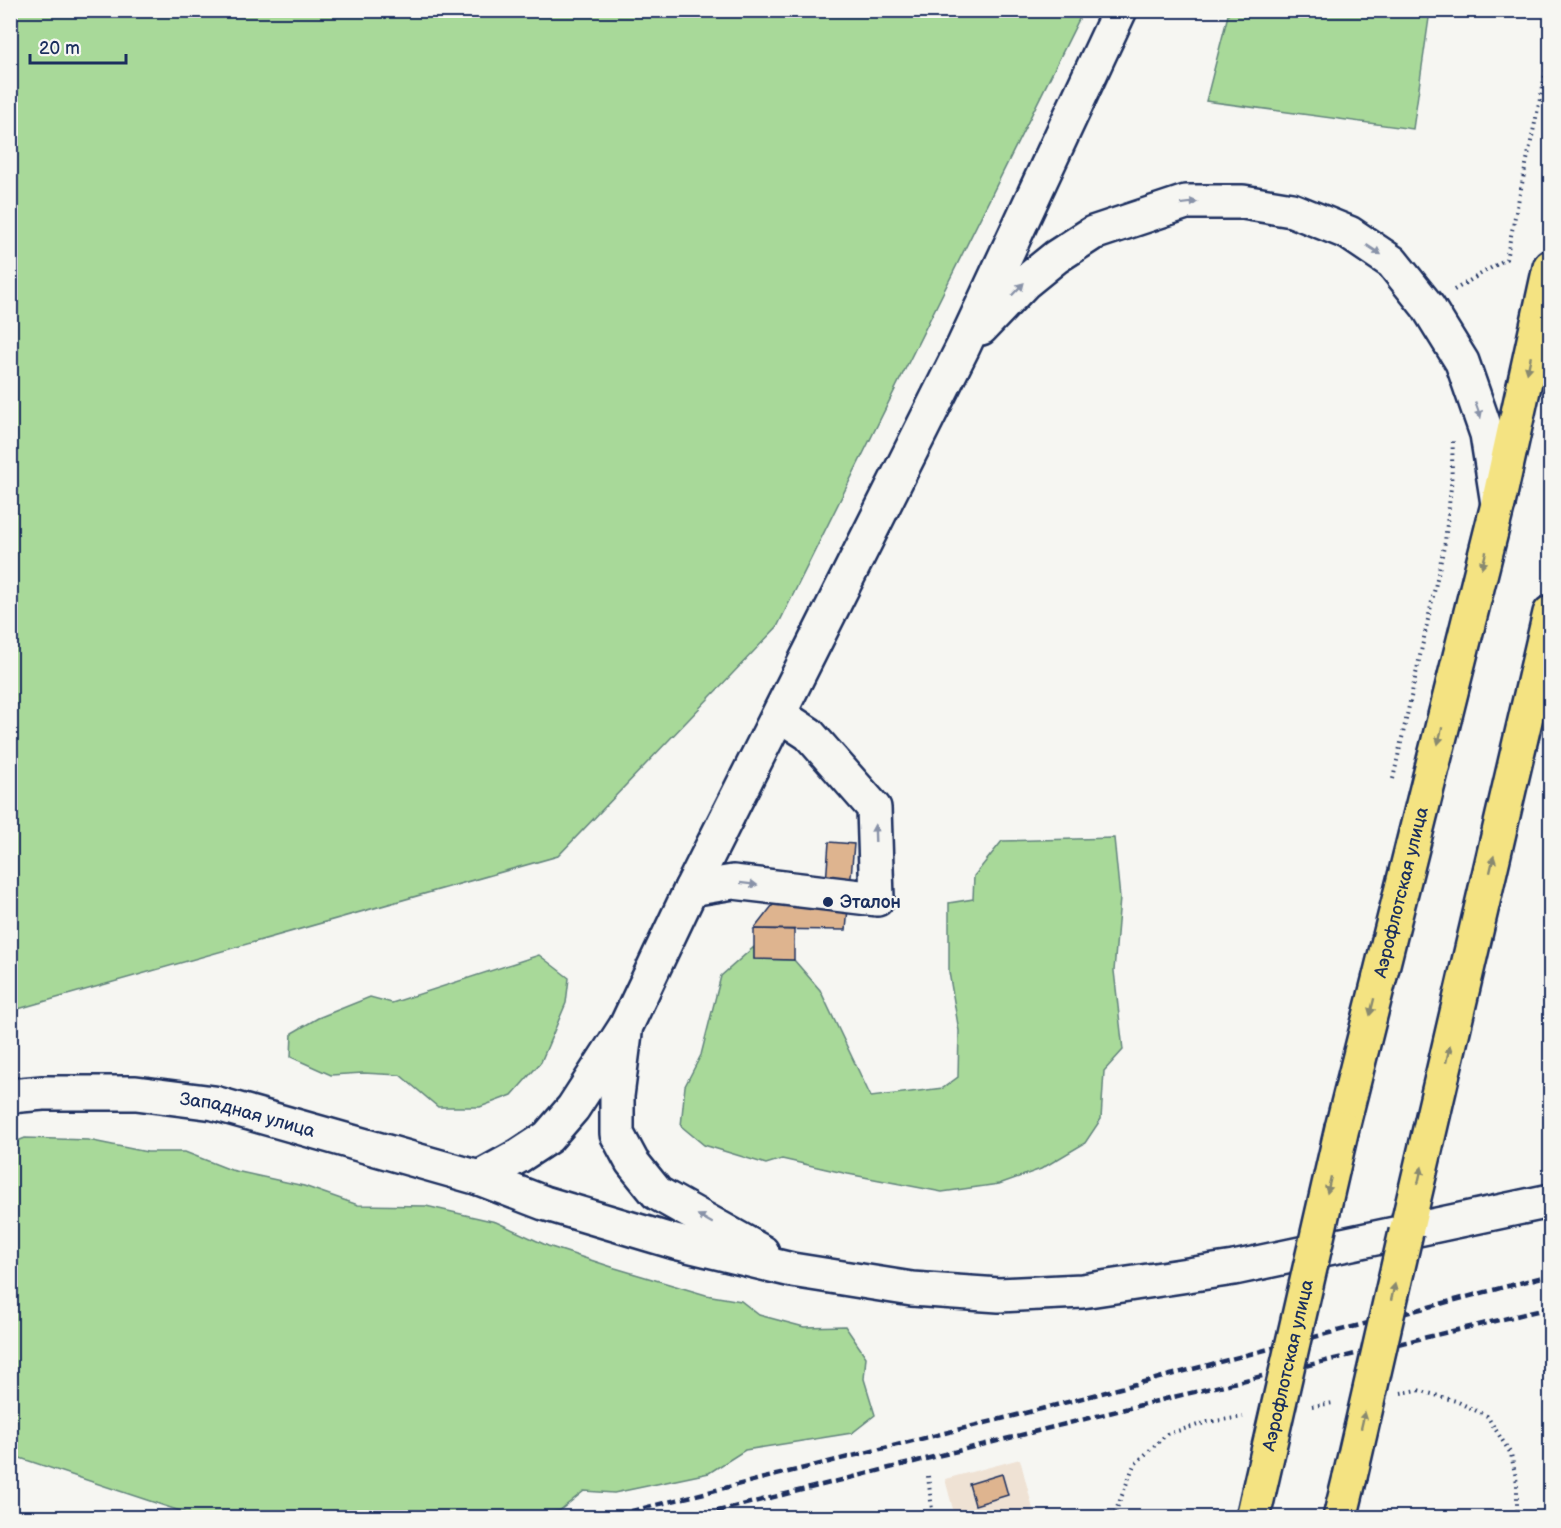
<svg xmlns="http://www.w3.org/2000/svg" width="1561" height="1528" viewBox="0 0 1561 1528" font-family="'Balsamiq Sans',sans-serif">
<style>
.built{fill:#efe2d4}
.green{fill:#a8d999;stroke:#62847c;stroke-width:1.5}
.building{fill:#deb48f;stroke:#1b2f5e;stroke-width:1.5}
.lines{fill:none;stroke-linecap:round;stroke-linejoin:round}
.minor-casing{stroke:#1b2f5e;stroke-width:38}
.major-casing{stroke:#1b2f5e;stroke-width:38}
.path{stroke:#1b2f5e;stroke-width:4;stroke-dasharray:1.5 4.5;stroke-linecap:butt}
.minor{stroke:#f6f6f2;stroke-width:33}
.major{stroke:#f4e382;stroke-width:33}
.rail{stroke:#1b2f5e;stroke-width:4.5;stroke-dasharray:9 4.5;stroke-linecap:butt}
.major-bridge-casing{stroke:#1b2f5e;stroke-width:38;stroke-linecap:butt}
.major-bridge{stroke:#f4e382;stroke-width:33}
.oneway{fill:#8892a8}
.oneway2{fill:#888970}
.poi-dot{fill:#1b2f5e;stroke:#f6f6f2;stroke-width:2}
.labels{text-anchor:middle;dominant-baseline:central;stroke-width:4.5;stroke-linejoin:round;paint-order:stroke}
.street-label{font-size:18px;fill:#1b2f5e;stroke:#f6f6f2}
.poi-label{font-size:18px;font-weight:bold;fill:#1b2f5e;stroke:#f6f6f2;text-anchor:start}
</style>
<rect width="100%" height="100%" fill="#f6f6f2"/>
<filter id="ink" filterUnits="userSpaceOnUse"><feTurbulence type="fractalNoise" baseFrequency=".0167" numOctaves="2"/><feDisplacementMap in="SourceGraphic" scale="12" xChannelSelector="R" yChannelSelector="G"/><feConvolveMatrix kernelMatrix="1 2 1 2 8 2 1 2 1" color-interpolation-filters="sRGB"/></filter>
<g filter="url(#ink)">
<polygon class="built" points="1020,1459 1035,1517 955,1517 945,1479"/>
<g class="green">
<polygon points="11,10 1083,10 1083,11 777,627 558,856 11,1011"/>
<polygon points="1229,11 1430,11 1413,129 1206,101"/>
<polygon points="1114,838 1120,898 1114,971 1123,1050 1104,1071 1101,1119 1085,1143 1041,1169 999,1184 942,1192 848,1174 782,1159 766,1164 704,1145 681,1126 685,1086 701,1055 721,976 754,947 754,959 794,960 820,990 871,1097 943,1088 958,1077 959,1031 949,972 949,903 973,899 974,876 1002,841"/>
<polygon points="539,955 569,978 566,1003 541,1062 512,1095 480,1107 438,1107 400,1075 363,1073 331,1075 291,1057 292,1033 318,1018 370,997 392,1003"/>
<polygon points="25,1138 88,1140 147,1152 185,1152 231,1170 304,1186 358,1205 426,1206 496,1222 548,1246 615,1268 706,1295 741,1301 759,1315 804,1327 845,1326 866,1357 864,1379 875,1415 852,1433 745,1450 709,1473 614,1493 584,1491 559,1511 509,1518 198,1517 11,1455 10,1144"/>
</g>
<g class="building">
<polygon points="829,842 854,844 846,930 754,929 772,906 796,888 826,883"/>
<polygon points="754,929 794,930 794,960 754,959"/>
<polygon points="1002,1474 1008,1495 975,1505 969,1484"/>
</g>
<g class="lines">
<g class="minor-casing">
<g id="minor">
<polyline points="981,328 1024,283 1056,257 1093,233 1186,202 1243,202 1292,210 1349,233 1392,262 1428,307 1462,362 1487,434 1498,504"/>
<polyline points="691,889 733,882 877,899 874,808 809,734 780,715"/>
<polyline points="625,1033 617,1096 617,1134 632,1162 657,1193 762,1252"/>
<path id="s1" d="M 10,1096 L 43,1093 L 136,1093 L 214,1103 L 479,1178 L 544,1203 L 675,1242 L 792,1270 L 912,1289 L 999,1295 L 1082,1291 L 1234,1268 L 1550,1201"/>
<polyline points="479,1178 519,1156 548,1137 573,1108 626,1026 691,889 963,347 1120,10"/>
</g>
</g>
<g class="major-casing">
<g id="major">
<path id="s2" d="M 1342,1128 L 1498,504 L 1550,267"/>
<polyline points="1406,1232 1550,613"/>
<polyline points="1253,1518 1259,1491"/>
<polyline points="1340,1518 1350,1477"/>
</g>
</g>
<g class="path">
<polyline points="1454,290 1506,259 1550,52"/>
<polyline points="1393,779 1445,542 1451,487 1453,441"/>
<polyline points="1401,1393 1418,1390 1456,1401 1487,1416 1511,1454 1517,1483 1517,1518"/>
<polyline points="1312,1406 1334,1403"/>
<polyline points="928,1476 933,1518"/>
<polyline points="1113,1518 1134,1465 1167,1434 1208,1422 1243,1417"/>
</g>
<use href="#minor" class="minor"/>
<use href="#major" class="major"/>
<g class="rail">
<polyline points="604,1518 1041,1409 1550,1275"/>
<polyline points="690,1518 1165,1399 1550,1308"/>
</g>
<g class="major-bridge-casing">
<g id="major-bridge">
<polyline points="1350,1477 1406,1232"/>
<path id="s3" d="M 1259,1491 L 1342,1128"/>
</g>
</g>
<use href="#major-bridge" class="major-bridge"/>
</g>
<defs><path id="oneway-solid" d="M-6-.8H1V-3.2L6.5 0L1 3.2V.8H-6Z" transform="scale(1.5)"/></defs>
<g class="oneway">
<use href="#oneway-solid" transform="translate(1189 203) rotate(-7)"/>
<use href="#oneway-solid" transform="translate(1374 250) rotate(33)"/>
<use href="#oneway-solid" transform="translate(1018 289) rotate(-46)"/>
<use href="#oneway-solid" transform="translate(1478 410) rotate(71)"/>
<use href="#oneway-solid" transform="translate(875 833) rotate(-92)"/>
<use href="#oneway-solid" transform="translate(749 884) rotate(7)"/>
<use href="#oneway-solid" transform="translate(705 1219) rotate(-150)"/>
</g>
<g class="oneway2">
<use href="#oneway-solid" transform="translate(1529 365) rotate(102)"/>
<use href="#oneway-solid" transform="translate(1484 560) rotate(104)"/>
<use href="#oneway-solid" transform="translate(1440 736) rotate(104)"/>
<use href="#oneway-solid" transform="translate(1492 864) rotate(-77)"/>
<use href="#oneway-solid" transform="translate(1372 1007) rotate(104)"/>
<use href="#oneway-solid" transform="translate(1448 1054) rotate(-77)"/>
<use href="#oneway-solid" transform="translate(1420 1175) rotate(-77)"/>
<use href="#oneway-solid" transform="translate(1329 1185) rotate(103)"/>
<use href="#oneway-solid" transform="translate(1393 1292) rotate(-77)"/>
<use href="#oneway-solid" transform="translate(1363 1420) rotate(-77)"/>
</g>
</g>
<circle class="poi-dot" cx="828" cy="902" r="6"/>
<g class="labels">
<g class="street-label">
<text stroke="none"><textPath href="#s2" startOffset="243">Аэрофлотская улица</textPath></text>
<text stroke="none"><textPath href="#s1" startOffset="240">Западная улица</textPath></text>
<text stroke="none"><textPath href="#s3" startOffset="129">Аэрофлотская улица</textPath></text>
</g>
<g class="poi-label">
<text x="840" y="902">Эталон</text>
</g>
</g>
<rect width="1561" height="1528" fill="none" stroke="#f6f6f2" stroke-width="36"/>
<rect x="18" y="18" width="1525" height="1492" fill="none" stroke="#1b2f5e" stroke-width="2" filter="url(#ink)"/>
<path d="M30 54v9h96v-9" fill="none" stroke="#1b2f5e" stroke-width="3"/>
<text x="39" y="54" font-size="18" fill="#1b2f5e" stroke="#f6f6f2" stroke-width="4.5" paint-order="stroke">20 m</text>
</svg>
